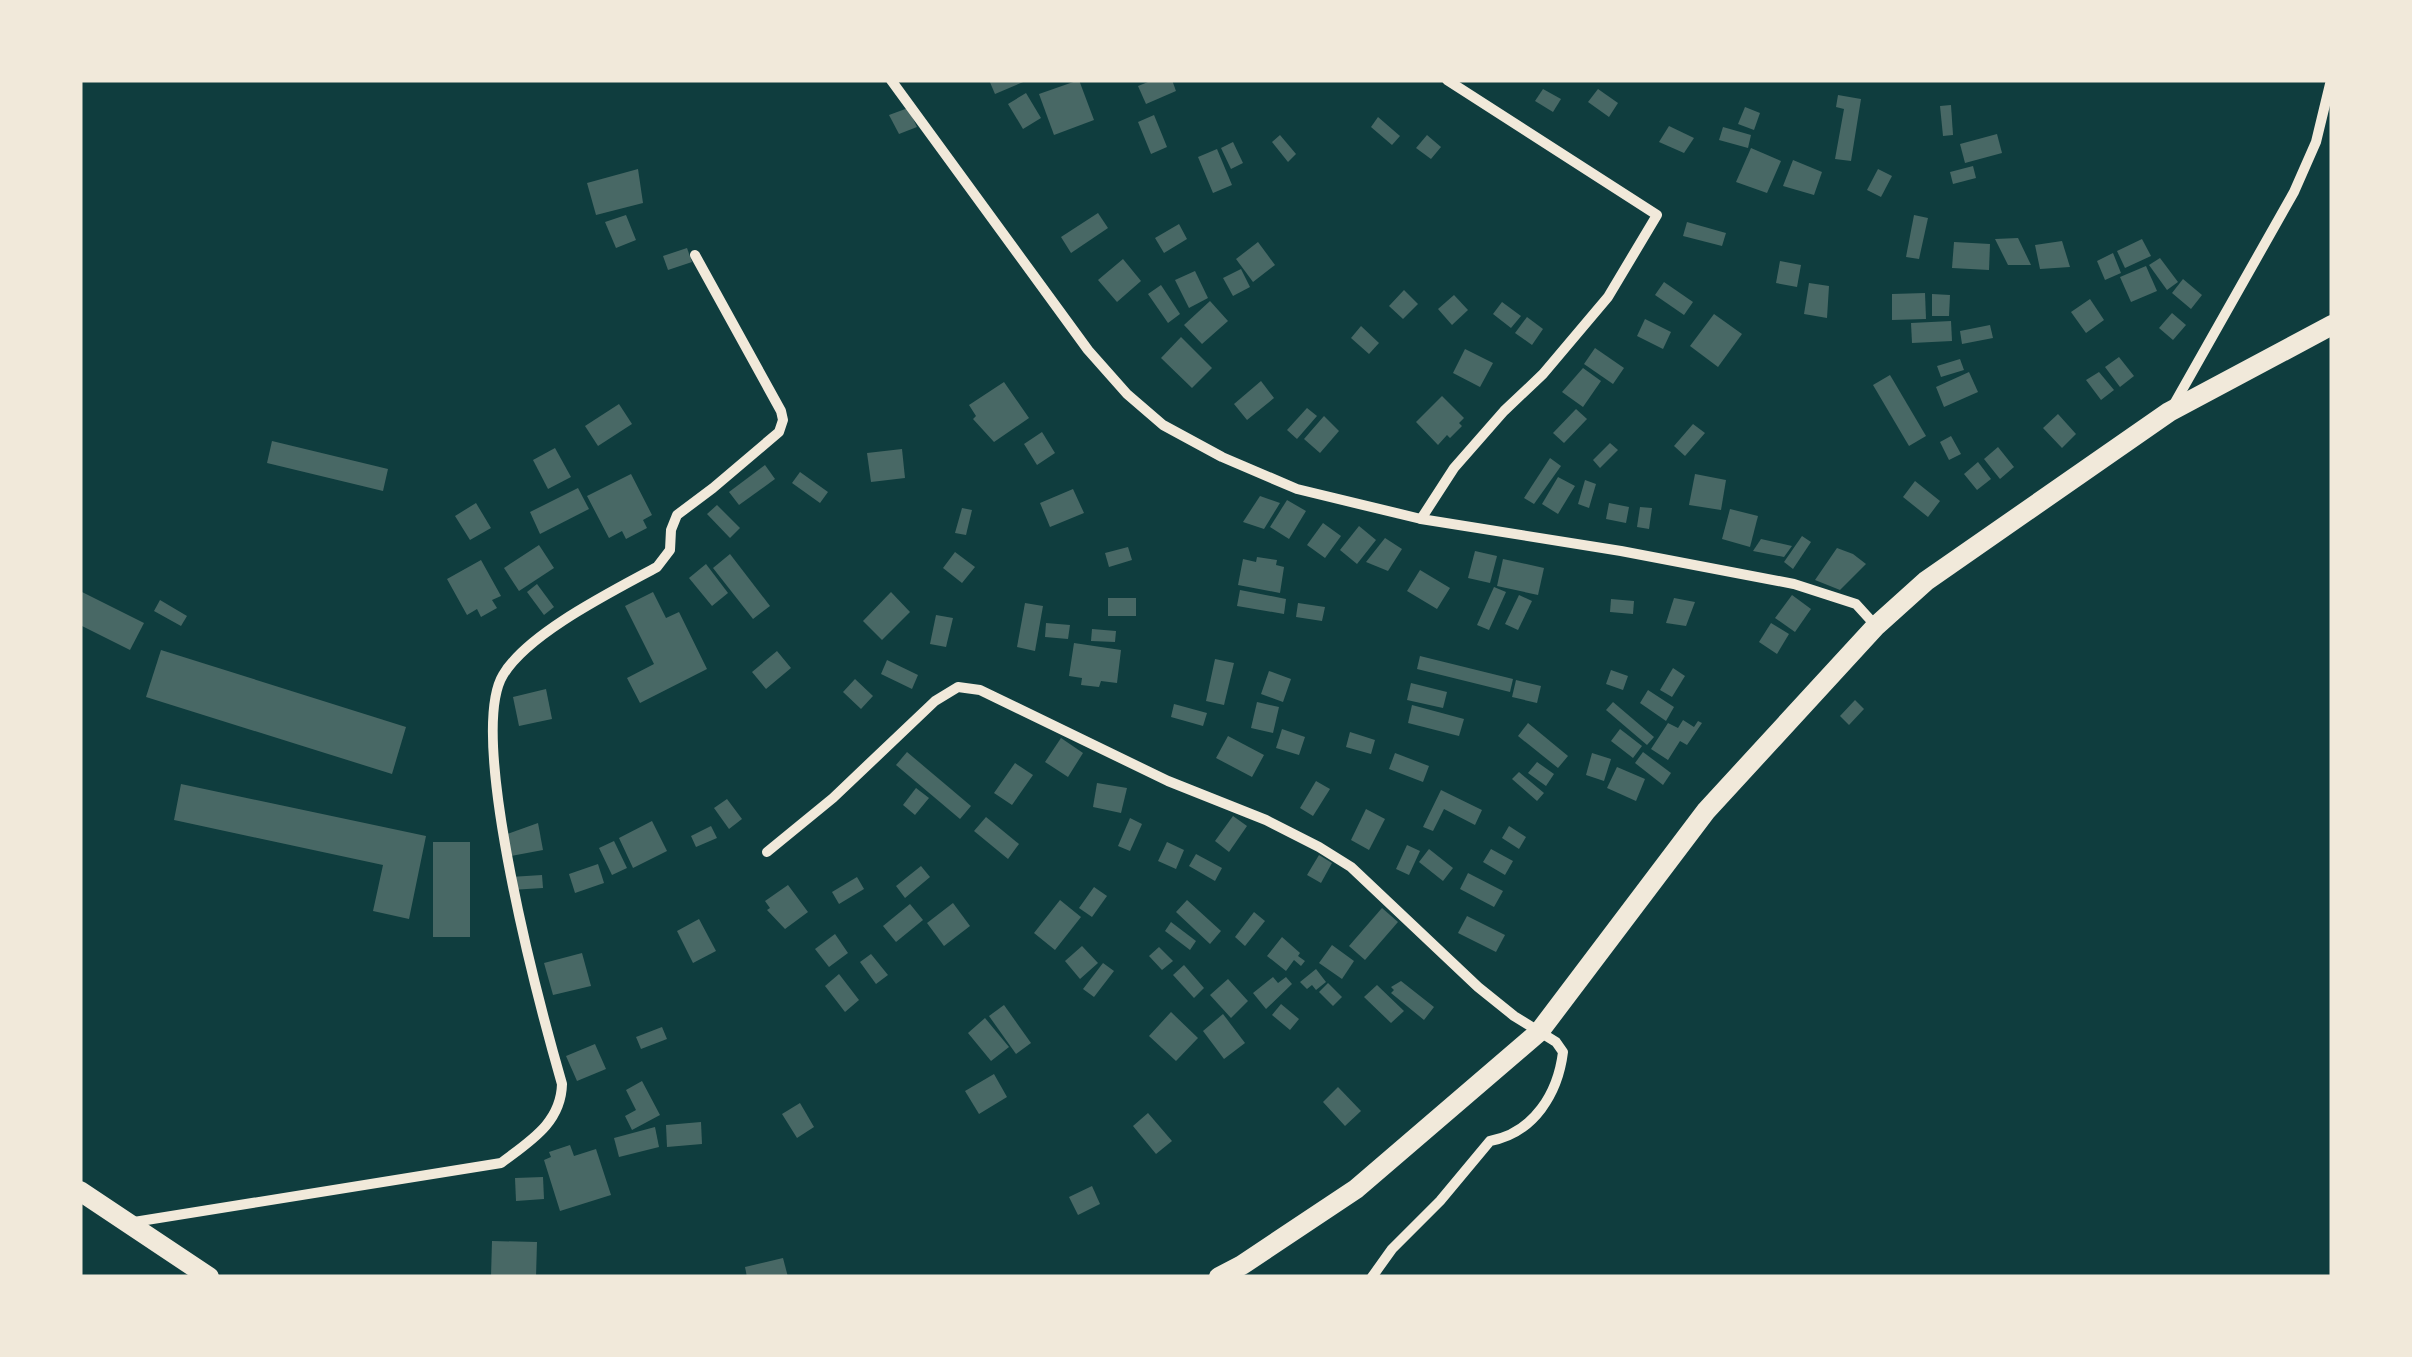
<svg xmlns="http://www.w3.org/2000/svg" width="2412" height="1357" viewBox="0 0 2412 1357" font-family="'Nunito Sans',sans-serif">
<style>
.building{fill:#486865}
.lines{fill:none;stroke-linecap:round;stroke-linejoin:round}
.minor{stroke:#f1e9da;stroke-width:10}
.secondary{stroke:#f1e9da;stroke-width:20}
</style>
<rect width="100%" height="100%" fill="#0f3d3e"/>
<g class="building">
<polygon points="989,80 1028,80 995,94"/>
<polygon points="1079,80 1094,120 1054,135 1039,94"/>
<polygon points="1153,80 1172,80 1176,91 1146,104 1138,86"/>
<polygon points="1543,89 1561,99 1553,112 1535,101"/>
<polygon points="1598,89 1618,103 1609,117 1588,102"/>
<polygon points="1026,93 1041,118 1023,129 1008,104"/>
<polygon points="1838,95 1861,99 1851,161 1835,159 1844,109 1836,107"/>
<polygon points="1951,105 1953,135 1943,136 1940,106"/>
<polygon points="1745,107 1760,113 1754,130 1738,124"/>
<polygon points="908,108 917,127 899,134 889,115"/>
<polygon points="1154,115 1167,147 1151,154 1138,122"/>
<polygon points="1378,117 1400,136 1392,145 1371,127"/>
<polygon points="1669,126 1694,138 1684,153 1659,142"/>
<polygon points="1723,127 1751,135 1748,148 1719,140"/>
<polygon points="1997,134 2002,153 1965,163 1960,144"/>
<polygon points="1280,135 1296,154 1288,162 1272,142"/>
<polygon points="1427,135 1441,147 1431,159 1416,148"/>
<polygon points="1233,142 1243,163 1231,169 1221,148"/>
<polygon points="1751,148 1781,161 1767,193 1736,182"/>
<polygon points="1217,149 1232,185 1213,193 1198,157"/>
<polygon points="1793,160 1822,172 1814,195 1783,186"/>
<polygon points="1973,166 1976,178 1953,184 1950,172"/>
<polygon points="638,169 643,203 596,215 587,183"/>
<polygon points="1878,169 1892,176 1881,197 1867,190"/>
<polygon points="1098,213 1108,228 1071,253 1061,237"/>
<polygon points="626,215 636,240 616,248 605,222"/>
<polygon points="1914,215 1928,218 1919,259 1906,257"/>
<polygon points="1687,222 1726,233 1722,246 1683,236"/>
<polygon points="1179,224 1187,239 1164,253 1155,238"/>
<polygon points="2018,238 2031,265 2008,265 1995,239"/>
<polygon points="2142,239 2151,256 2125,268 2117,251"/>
<polygon points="2062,241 2070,267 2040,269 2035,245"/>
<polygon points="1258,242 1275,265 1253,282 1236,259"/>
<polygon points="1954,242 1990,244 1989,270 1952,268"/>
<polygon points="687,248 692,262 668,270 663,256"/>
<polygon points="2113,253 2121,273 2105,280 2097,261"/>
<polygon points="2160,258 2178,282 2167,290 2149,265"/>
<polygon points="1123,259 1141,281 1117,302 1098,280"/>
<polygon points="1780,261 1801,265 1797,287 1776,283"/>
<polygon points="2146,266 2157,291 2131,302 2120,277"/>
<polygon points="1241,269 1250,287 1233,296 1223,278"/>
<polygon points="1195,271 1208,298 1189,308 1175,280"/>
<polygon points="2183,279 2202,295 2191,309 2172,293"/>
<polygon points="1664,282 1693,302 1684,315 1655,295"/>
<polygon points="1809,283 1829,286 1827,318 1804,314"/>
<polygon points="1161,285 1180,314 1168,323 1148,294"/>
<polygon points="1404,290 1418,304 1403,319 1389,306"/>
<polygon points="1925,293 1926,319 1892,320 1892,294"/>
<polygon points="1932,294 1950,295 1949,316 1932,316"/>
<polygon points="1454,295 1468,310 1452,325 1438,309"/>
<polygon points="2090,299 2104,320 2086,333 2071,312"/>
<polygon points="1210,301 1228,321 1202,344 1184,325"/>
<polygon points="1502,302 1521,316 1511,328 1493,314"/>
<polygon points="2172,313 2186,325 2173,340 2159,328"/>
<polygon points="1714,314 1742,334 1718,367 1690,346"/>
<polygon points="1527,317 1543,329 1532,345 1515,333"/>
<polygon points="1645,319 1671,332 1663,349 1637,336"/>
<polygon points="1951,321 1952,341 1912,343 1911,323"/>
<polygon points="1990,325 1993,338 1962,344 1960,331"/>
<polygon points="1361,326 1379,343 1369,354 1351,338"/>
<polygon points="1181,337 1212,368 1192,388 1161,358"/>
<polygon points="1595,348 1624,368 1613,384 1584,364"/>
<polygon points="1465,349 1493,363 1480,387 1453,373"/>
<polygon points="2119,357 2134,376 2120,387 2105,367"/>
<polygon points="1960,359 1964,370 1941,377 1937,366"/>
<polygon points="1583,368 1601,381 1583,407 1562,392"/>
<polygon points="1969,372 1978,392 1944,407 1936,387"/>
<polygon points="2099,372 2114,390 2101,400 2086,380"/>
<polygon points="1890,375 1926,436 1909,446 1873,385"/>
<polygon points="1261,381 1274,398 1247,420 1234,404"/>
<polygon points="1004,382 1029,418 994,442 973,419 976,416 969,405"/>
<polygon points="1442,396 1464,418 1459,423 1462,426 1450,438 1447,435 1438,445 1416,422"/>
<polygon points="619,404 632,424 598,446 585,426"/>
<polygon points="1307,408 1317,416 1297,439 1287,430"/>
<polygon points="1576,409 1587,419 1564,443 1553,433"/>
<polygon points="2058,414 2076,434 2062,448 2043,428"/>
<polygon points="1324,416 1339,431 1320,453 1304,439"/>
<polygon points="1693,424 1705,433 1685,456 1674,446"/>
<polygon points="1042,432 1055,453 1037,465 1024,444"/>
<polygon points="1951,436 1961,454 1949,460 1940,442"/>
<polygon points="272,441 388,469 383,491 267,463"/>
<polygon points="1610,443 1618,450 1600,468 1593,460"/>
<polygon points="1998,447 2014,467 2000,479 1984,459"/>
<polygon points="555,448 571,477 548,489 533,460"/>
<polygon points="902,449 905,478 871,482 867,453"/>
<polygon points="1550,458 1561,466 1534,504 1524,498"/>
<polygon points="1978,462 1991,479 1977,490 1964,474"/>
<polygon points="765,465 775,479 739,505 729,492"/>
<polygon points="800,472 828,492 820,503 792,483"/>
<polygon points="631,474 652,515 643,520 647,528 626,539 622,531 609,538 587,496"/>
<polygon points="1695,474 1726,480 1721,510 1689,505"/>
<polygon points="1558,477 1575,486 1558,514 1542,504"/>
<polygon points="1585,480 1596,484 1589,508 1578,504"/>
<polygon points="1915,481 1940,501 1928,517 1903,497"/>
<polygon points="578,488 589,509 540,534 530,512"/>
<polygon points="1073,489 1084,513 1050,527 1040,503"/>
<polygon points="1260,496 1280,503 1264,529 1243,522"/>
<polygon points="1287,500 1306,511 1289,539 1270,527"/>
<polygon points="476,503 491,528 470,540 455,516"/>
<polygon points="1609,503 1629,507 1626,523 1606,519"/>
<polygon points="717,505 740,528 730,538 707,514"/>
<polygon points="1640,507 1652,508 1649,529 1637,527"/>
<polygon points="962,508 972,510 966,535 955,533"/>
<polygon points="1730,509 1758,516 1750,547 1722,539"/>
<polygon points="1323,523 1341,536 1325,558 1307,545"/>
<polygon points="1359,526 1376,540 1357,564 1340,550"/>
<polygon points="1802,536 1811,542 1793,569 1784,562"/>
<polygon points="1385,538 1402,549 1388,571 1366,562"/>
<polygon points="1761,539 1792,546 1784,557 1753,551"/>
<polygon points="539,545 554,568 519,591 504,568"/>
<polygon points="1128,547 1132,560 1109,567 1105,553"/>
<polygon points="1837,548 1853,554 1866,564 1840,590 1815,580"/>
<polygon points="1475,551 1497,556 1490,583 1468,578"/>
<polygon points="955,552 975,567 962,583 943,568"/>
<polygon points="730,554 770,606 753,619 713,568"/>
<polygon points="1257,557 1277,560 1276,565 1284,567 1280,593 1238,585 1243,559 1256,562"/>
<polygon points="1503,559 1544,568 1538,595 1497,586"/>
<polygon points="481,560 501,596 492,600 497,608 481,617 477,609 467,615 447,579"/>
<polygon points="706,564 728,593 712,606 689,578"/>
<polygon points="1420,570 1450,588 1437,609 1407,591"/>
<polygon points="537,584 554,607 544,615 527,592"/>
<polygon points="1494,587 1506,592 1489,630 1477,625"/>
<polygon points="1240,590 1286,599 1284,614 1237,606"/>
<polygon points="80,591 144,623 130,650 80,625"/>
<polygon points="653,592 666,618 679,612 707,669 640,703 627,678 654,664 625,606"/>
<polygon points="891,592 910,612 882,640 863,621"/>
<polygon points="1519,595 1532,601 1518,630 1505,624"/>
<polygon points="1792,595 1811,609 1795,632 1775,618"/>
<rect x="1108" y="598" width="28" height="18"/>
<polygon points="1674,598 1695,602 1686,626 1666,623"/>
<polygon points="1611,599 1634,601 1633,614 1610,612"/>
<polygon points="160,600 187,616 181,626 154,611"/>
<polygon points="1025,603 1043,606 1035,651 1017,647"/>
<polygon points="1298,603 1325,607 1322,621 1296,617"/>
<polygon points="936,615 953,618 946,647 930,644"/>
<polygon points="1046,623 1070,625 1068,639 1045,637"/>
<polygon points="1771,623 1789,634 1777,654 1759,642"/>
<polygon points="1092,629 1116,631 1115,642 1091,641"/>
<polygon points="1074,643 1121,650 1117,683 1101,681 1099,687 1081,685 1082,678 1069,676"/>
<polygon points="161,650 406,727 392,774 146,697"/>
<polygon points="777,651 791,668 766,689 752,672"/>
<polygon points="1420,656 1513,679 1510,692 1417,669"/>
<polygon points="1215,659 1234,663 1224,705 1206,701"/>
<polygon points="887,660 918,675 912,689 881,674"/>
<polygon points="1673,668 1685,676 1672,697 1660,690"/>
<polygon points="1611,670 1628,676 1623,690 1606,684"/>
<polygon points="1269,671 1291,679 1283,702 1261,694"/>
<polygon points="855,679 873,696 861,709 843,692"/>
<polygon points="1516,680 1541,686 1537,703 1512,697"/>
<polygon points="1411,683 1447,692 1443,708 1407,700"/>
<polygon points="546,689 552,719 519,726 513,697"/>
<polygon points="1648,690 1674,707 1666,721 1640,703"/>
<polygon points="1855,700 1864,709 1849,725 1840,716"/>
<polygon points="1257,702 1279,707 1273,733 1251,728"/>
<polygon points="1613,702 1654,737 1647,745 1606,710"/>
<polygon points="1174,704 1207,713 1203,726 1171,717"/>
<polygon points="1412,705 1464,719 1459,736 1408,723"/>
<polygon points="1683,720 1694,727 1698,721 1702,723 1687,745 1680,741 1668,760 1651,749 1668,723 1678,728"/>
<polygon points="1528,723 1568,756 1558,768 1518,736"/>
<polygon points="1282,729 1305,737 1299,755 1276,748"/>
<polygon points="1620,729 1642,746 1633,758 1611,741"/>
<polygon points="1350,732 1375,740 1371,754 1346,747"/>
<polygon points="1228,736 1264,755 1252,777 1216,758"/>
<polygon points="1061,738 1083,753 1068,777 1045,762"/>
<polygon points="907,752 971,806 960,819 896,765"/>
<polygon points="1643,752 1671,773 1663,785 1635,763"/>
<polygon points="1395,753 1429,766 1423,782 1389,769"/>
<polygon points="1592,753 1611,759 1604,781 1586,775"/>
<polygon points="1537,762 1554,774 1546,786 1528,773"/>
<polygon points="1015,763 1033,775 1012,805 994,793"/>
<polygon points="1617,767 1645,779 1636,801 1607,788"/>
<polygon points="1519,772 1544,793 1537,801 1512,779"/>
<polygon points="1316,781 1330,789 1313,816 1300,808"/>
<polygon points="1097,783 1127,788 1121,813 1093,807"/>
<polygon points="181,784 426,836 409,919 373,911 383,865 174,820"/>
<polygon points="916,788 929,798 915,815 903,805"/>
<polygon points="1441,790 1482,810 1475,825 1444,809 1433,831 1423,827"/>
<polygon points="727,799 742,819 729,829 714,808"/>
<polygon points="1366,809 1385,819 1369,850 1351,840"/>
<polygon points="1233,816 1247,826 1229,852 1215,841"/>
<polygon points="986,817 1019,844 1008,859 974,831"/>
<polygon points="1130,818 1142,824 1130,851 1118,846"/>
<polygon points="652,821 667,851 633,868 619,838"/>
<polygon points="538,823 543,850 511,856 507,834"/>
<polygon points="711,826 717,838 696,847 691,836"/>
<polygon points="1509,826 1526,837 1519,849 1502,838"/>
<polygon points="614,841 627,868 612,875 599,848"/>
<rect x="433" y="842" width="37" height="95"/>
<polygon points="1167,842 1184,850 1176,869 1158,861"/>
<polygon points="1407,845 1420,851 1409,875 1396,869"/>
<polygon points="1429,849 1453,868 1443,881 1419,862"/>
<polygon points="1491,849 1513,861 1505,875 1483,862"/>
<polygon points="1196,854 1222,868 1215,881 1189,866"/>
<polygon points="1319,855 1332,863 1321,883 1307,875"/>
<polygon points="598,864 604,883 575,893 569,874"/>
<polygon points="921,866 930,877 905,898 896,886"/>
<polygon points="1468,873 1503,891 1494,907 1460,889"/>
<polygon points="542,875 543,888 511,890 510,877"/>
<polygon points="857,877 864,889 839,904 832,892"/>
<polygon points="788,885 808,912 785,929 767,910 770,908 765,901"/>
<polygon points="1094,887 1107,896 1092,917 1079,908"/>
<polygon points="1060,900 1081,917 1055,950 1034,933"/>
<polygon points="1187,900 1221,931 1210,944 1176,912"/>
<polygon points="953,903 970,926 944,946 927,923"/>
<polygon points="910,904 923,920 896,942 883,926"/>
<polygon points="1382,908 1398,922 1365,960 1349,946"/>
<polygon points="1254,912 1265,921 1245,946 1235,937"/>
<polygon points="1467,916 1505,935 1496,952 1458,933"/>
<polygon points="699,919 716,951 693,963 677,931"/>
<polygon points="1171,922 1196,941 1190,950 1165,931"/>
<polygon points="835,934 848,953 829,967 815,949"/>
<polygon points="1282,937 1300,953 1298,956 1305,961 1301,966 1294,960 1286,971 1267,956"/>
<polygon points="1332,945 1354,961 1342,979 1319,963"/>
<polygon points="1082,946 1098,963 1080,979 1065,961"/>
<polygon points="1159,947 1173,961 1162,970 1149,956"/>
<polygon points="582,953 591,986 553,995 544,963"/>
<polygon points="871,954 888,975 876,984 860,962"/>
<polygon points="1103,963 1114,971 1094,997 1083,989"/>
<polygon points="1184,965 1204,988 1194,998 1173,975"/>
<polygon points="1316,969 1326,982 1316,990 1312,985 1307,989 1300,982"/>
<polygon points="839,974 859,1000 845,1012 825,986"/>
<polygon points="1273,977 1278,983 1286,977 1292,984 1266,1009 1253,993"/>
<polygon points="1228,979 1248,1001 1231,1018 1210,995"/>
<polygon points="1401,981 1434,1007 1424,1020 1391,993 1394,990 1391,987"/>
<polygon points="1328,983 1342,997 1333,1006 1319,992"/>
<polygon points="1377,985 1404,1011 1391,1023 1364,997"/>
<polygon points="1281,1004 1299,1019 1290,1030 1272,1015"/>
<polygon points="1004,1005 1031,1043 1016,1054 989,1016"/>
<polygon points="1171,1012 1198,1038 1176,1061 1149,1036"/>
<polygon points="1223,1014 1245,1043 1224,1059 1203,1031"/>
<polygon points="985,1018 1009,1047 991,1061 968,1033"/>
<polygon points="662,1027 667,1039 641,1049 636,1037"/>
<polygon points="595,1044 606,1069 577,1081 566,1056"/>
<polygon points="994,1074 1007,1097 979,1114 965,1091"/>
<polygon points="642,1081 660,1115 632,1130 625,1116 636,1110 626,1090"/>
<polygon points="1338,1087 1361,1111 1345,1126 1323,1102"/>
<polygon points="800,1103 814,1127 797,1138 782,1114"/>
<polygon points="1148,1113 1172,1141 1156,1154 1133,1126"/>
<polygon points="701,1122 702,1144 667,1147 666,1125"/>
<polygon points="655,1127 659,1147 619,1157 614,1138"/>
<polygon points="570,1145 574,1156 596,1149 611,1195 560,1211 544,1160 551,1157 549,1152"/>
<polygon points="543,1177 544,1199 516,1201 515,1178"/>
<polygon points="1092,1186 1100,1204 1078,1215 1069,1197"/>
<polygon points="492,1241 537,1242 536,1277 491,1277"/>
<polygon points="783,1258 788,1277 747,1277 745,1267"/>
</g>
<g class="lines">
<g class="minor">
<polyline points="891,80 1088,350 1127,394 1163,425 1222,457 1297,489 1421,519 1621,551 1794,584 1856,604 1876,626"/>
<polyline points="2173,406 2294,192 2316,142 2331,80"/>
<polyline points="1421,519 1454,468 1504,411 1543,374 1608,297 1657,215 1447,80"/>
<path d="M 767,852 L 833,798 L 935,701 L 958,687 L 980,690 L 1168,781 L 1266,820 L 1319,847 L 1351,867 L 1478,987 L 1514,1016 L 1556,1042 L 1563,1052 C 1558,1093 1534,1133 1490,1141 L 1440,1201 L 1392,1249 L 1372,1277"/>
<path d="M 134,1222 L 501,1163 C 530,1141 561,1123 562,1084 C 541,1011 466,736 503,675 C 528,633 613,591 657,567 L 670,550 L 671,530 L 677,515 L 713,488 L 779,432 L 783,420 L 781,411 L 695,255"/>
</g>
<g class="secondary">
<polyline points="80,1191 209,1277"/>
<polyline points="1219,1277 1242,1265 1356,1189 1539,1032 1706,811 1876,626 1926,581 2169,412 2332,325"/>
</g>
</g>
<rect width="2412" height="1357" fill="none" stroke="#f1e9da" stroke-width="165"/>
</svg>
